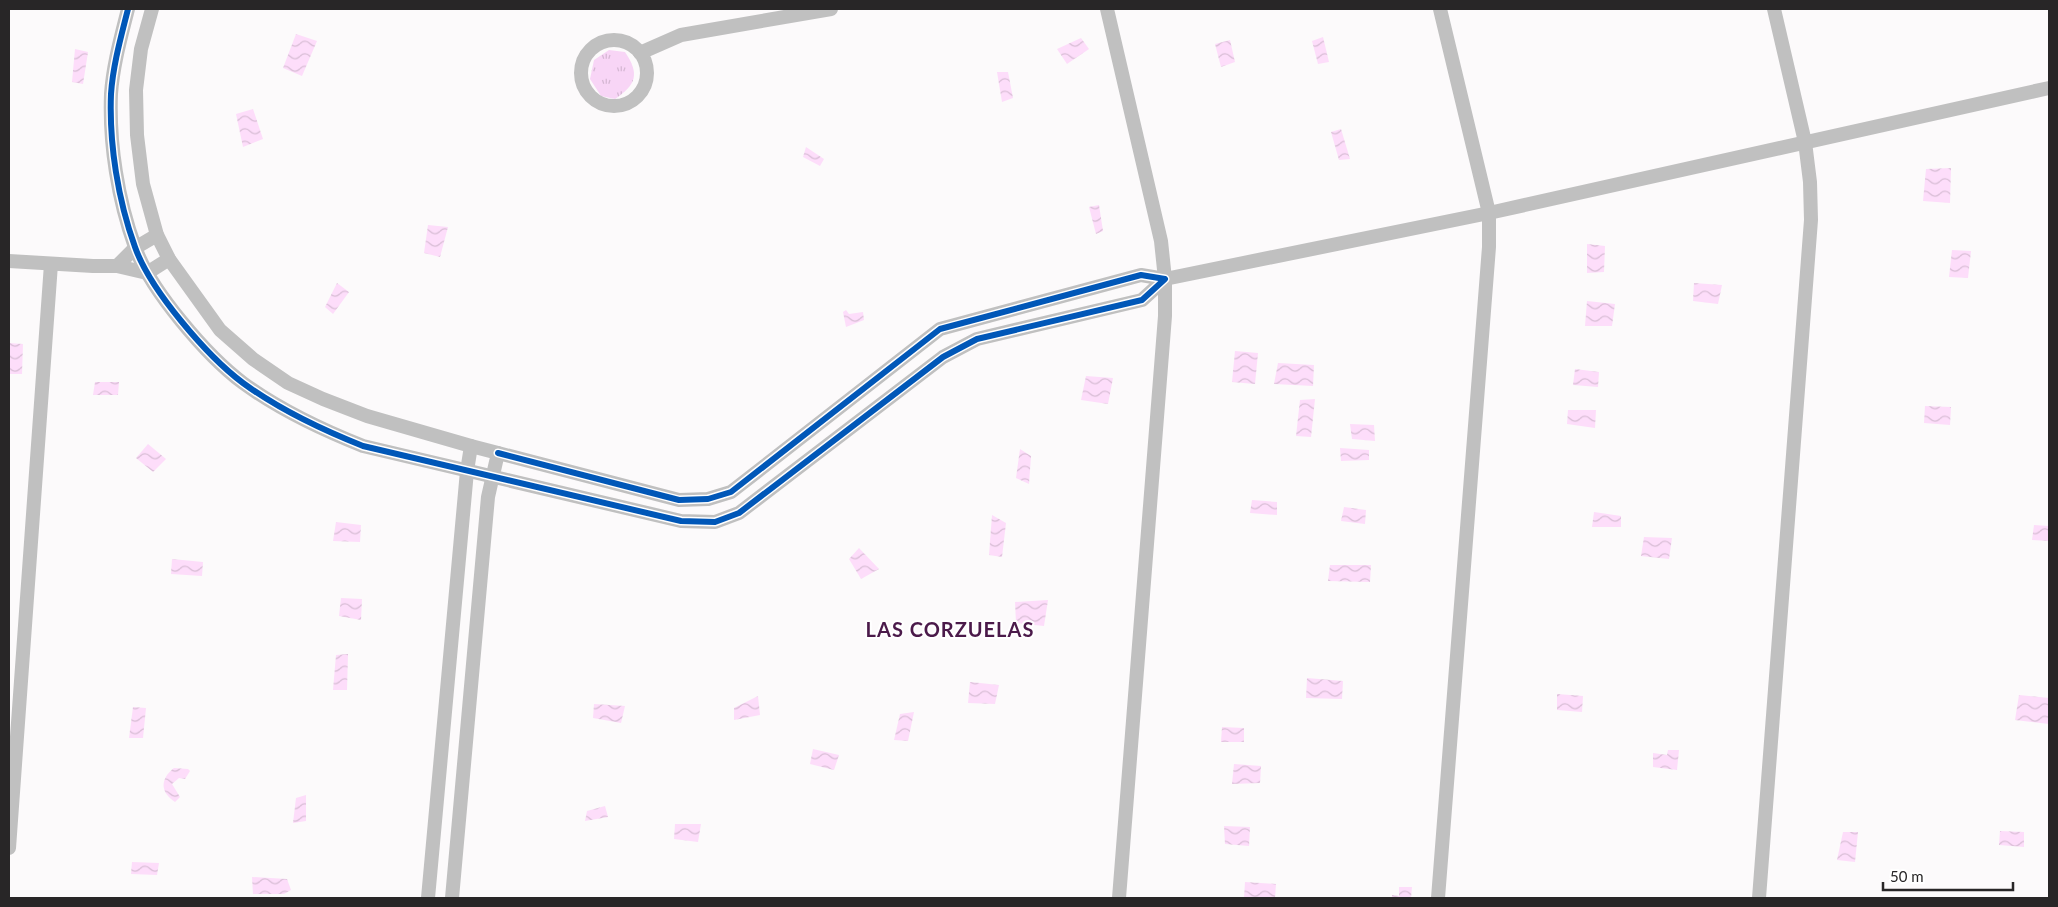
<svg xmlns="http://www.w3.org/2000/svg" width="2058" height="907" viewBox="0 0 2058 907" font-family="Lato,sans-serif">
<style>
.grass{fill:url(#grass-tufts)}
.water{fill:url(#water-waves)}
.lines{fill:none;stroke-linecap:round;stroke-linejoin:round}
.minor{stroke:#c0c0c0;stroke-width:14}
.cycleway-casing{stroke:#fff;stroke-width:9}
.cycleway{stroke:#0057b8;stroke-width:6}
.labels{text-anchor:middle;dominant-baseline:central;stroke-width:4;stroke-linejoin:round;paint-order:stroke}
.district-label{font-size:20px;font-weight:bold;letter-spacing:1px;fill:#4b1a4a;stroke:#fff}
</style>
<defs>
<pattern id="grass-tufts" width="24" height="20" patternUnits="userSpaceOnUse" patternTransform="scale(1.25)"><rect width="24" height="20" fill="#f8d5f6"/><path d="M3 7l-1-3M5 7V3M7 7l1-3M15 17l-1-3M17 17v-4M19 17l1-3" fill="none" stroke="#d5b7d3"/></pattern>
<pattern id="water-waves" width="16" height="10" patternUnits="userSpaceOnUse" patternTransform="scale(1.25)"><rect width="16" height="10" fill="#fdddfa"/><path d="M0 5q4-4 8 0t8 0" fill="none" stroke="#d9bed6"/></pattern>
</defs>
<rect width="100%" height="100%" fill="#fcfafb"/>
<path class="grass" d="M 609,50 L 625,52 C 640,74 636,85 615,99 L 601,96 L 590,79 L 594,60 Z"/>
<g class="water">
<polygon points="296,34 317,41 302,76 283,68"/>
<polygon points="1323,37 1329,62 1318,64 1312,41"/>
<polygon points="1081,38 1089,49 1067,64 1057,49"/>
<polygon points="1230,40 1235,62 1221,67 1215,44"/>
<polygon points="75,49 88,52 83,84 72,82"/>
<polygon points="997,72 1008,72 1013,98 1002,102"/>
<polygon points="253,109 263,139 243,147 236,114"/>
<polygon points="1341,129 1350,159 1339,160 1331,132"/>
<polygon points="806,147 824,159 820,166 803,157"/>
<polygon points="1951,168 1950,203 1923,201 1926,169"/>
<polygon points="1099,205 1103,231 1096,234 1089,207"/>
<polygon points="428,225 448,227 440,257 424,253"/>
<polygon points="1587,244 1605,246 1604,272 1587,273"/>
<polygon points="1952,250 1971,251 1968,278 1949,277"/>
<polygon points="337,283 349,292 333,314 325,307"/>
<polygon points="1694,283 1722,285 1718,304 1693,301"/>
<polygon points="1587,301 1615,304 1612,326 1585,326"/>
<polygon points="846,310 849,314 863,312 864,320 846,327 843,312"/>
<polygon points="9,343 23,344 22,374 9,374"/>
<polygon points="1235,351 1258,353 1255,384 1232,382"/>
<polygon points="1278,363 1314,365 1313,386 1274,384"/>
<polygon points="1575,369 1599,372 1598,387 1573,385"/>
<polygon points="1086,376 1113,378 1108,404 1081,400"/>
<polygon points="95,382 119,382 118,395 93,395"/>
<polygon points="1315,399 1311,437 1296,436 1300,400"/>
<polygon points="1925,406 1951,407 1950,425 1924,423"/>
<polygon points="1568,410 1596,410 1595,428 1567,424"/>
<polygon points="1350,424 1374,425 1375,441 1352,439"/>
<polygon points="148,444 166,459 153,472 136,458"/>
<polygon points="1340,448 1369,450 1369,460 1341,461"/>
<polygon points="1020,449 1031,456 1029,484 1016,478"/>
<polygon points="1252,500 1277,502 1277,515 1250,513"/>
<polygon points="1344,507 1366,510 1365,524 1341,521"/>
<polygon points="1594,512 1621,516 1621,527 1592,527"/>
<polygon points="992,515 1006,523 1002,557 989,555"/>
<polygon points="336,522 361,525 360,542 333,541"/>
<polygon points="2034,525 2049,526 2049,541 2032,540"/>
<polygon points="1644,537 1672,538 1669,559 1641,556"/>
<polygon points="859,548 879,569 861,579 849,559"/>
<polygon points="172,559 203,562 202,576 171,574"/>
<polygon points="1330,565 1371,565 1370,582 1328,581"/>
<polygon points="341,598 362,599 361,620 339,616"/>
<polygon points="1048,600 1044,626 1016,623 1015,602"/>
<polygon points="348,654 347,690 333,690 336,655"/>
<polygon points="1307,678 1343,681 1342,699 1306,698"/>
<polygon points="970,682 999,685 995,704 968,703"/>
<polygon points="1557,694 1583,696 1582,712 1557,710"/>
<polygon points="2019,695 2049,698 2049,724 2015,720"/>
<polygon points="758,696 760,715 734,720 734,708"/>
<polygon points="594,704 625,706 621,723 593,718"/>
<polygon points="133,707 146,708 143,738 129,738"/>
<polygon points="914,712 908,741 894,740 900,714"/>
<polygon points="1222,727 1244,728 1244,742 1221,742"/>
<polygon points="813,749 839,755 834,770 810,764"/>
<polygon points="1668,750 1679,750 1677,770 1653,767 1653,753 1667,755"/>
<polygon points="1234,764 1261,766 1260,783 1232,784"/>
<path d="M 174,768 L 188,769 L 190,771 L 185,779 L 179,778 L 172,784 L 180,797 L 175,802 C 160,792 160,779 174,768 Z"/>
<polygon points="306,795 306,821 293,823 296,798"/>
<polygon points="605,806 608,817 585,821 587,811"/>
<polygon points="675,824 701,824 698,842 674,839"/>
<polygon points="1224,826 1250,827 1249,846 1225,844"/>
<polygon points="2000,831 2024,832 2024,847 1999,845"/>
<polygon points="1843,832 1858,832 1855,862 1837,860"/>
<polygon points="132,862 159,863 157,875 131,874"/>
<polygon points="252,877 287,879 291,890 284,894 253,894"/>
<polygon points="1245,882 1276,884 1275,898 1244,898"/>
<polygon points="1399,887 1412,887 1411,898 1392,898 1392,895 1399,896"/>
</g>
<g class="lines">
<g class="minor">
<path d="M 128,9 C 121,37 113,65 111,94 C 109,144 118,200 135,247 C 150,290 207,356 243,383 C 280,410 320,429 363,446 L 681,521 L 715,522 L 739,513 L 943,357 L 977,339 L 1142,300 L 1165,279 L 1141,275 L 940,329 L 731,492 L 708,499 L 679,500 L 498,453"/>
<polyline points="152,9 141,49 136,90 137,135 143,184 157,235 169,259 220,330 253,359 288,383 323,399 367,416 471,446"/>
<polyline points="1107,9 1161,241 1165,279 1165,316 1119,898"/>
<circle cx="614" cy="73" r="33"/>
<polyline points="640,53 681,35 831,9"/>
<polyline points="9,261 93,266 117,266 147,273 169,259"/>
<polyline points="117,266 135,248 157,235"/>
<polyline points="1165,279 1489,213 2049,88"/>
<polyline points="9,848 51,264"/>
<polyline points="428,898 467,471 471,446 498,453 488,497 452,898"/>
<polyline points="1438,898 1489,247 1489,213 1440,9"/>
<polyline points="1759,898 1811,220 1810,182 1805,142 1774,9"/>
</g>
<g class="cycleway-casing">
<path id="cycleway" d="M 128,9 C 121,37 113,65 111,94 C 109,144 118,200 135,247 C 150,290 207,356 243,383 C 280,410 320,429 363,446 L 681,521 L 715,522 L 739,513 L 943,357 L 977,339 L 1142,300 L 1165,279 L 1141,275 L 940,329 L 731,492 L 708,499 L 679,500 L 498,453"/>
</g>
<use href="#cycleway" class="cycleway"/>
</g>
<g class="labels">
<g class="district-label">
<text x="950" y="629">LAS CORZUELAS</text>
</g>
</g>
<rect width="2058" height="907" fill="none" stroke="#282627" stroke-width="20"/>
<path d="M1883 882v8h130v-8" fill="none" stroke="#282627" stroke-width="2.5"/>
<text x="1890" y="882" font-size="15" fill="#282627" stroke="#ffffff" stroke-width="4" paint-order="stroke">50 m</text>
</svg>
